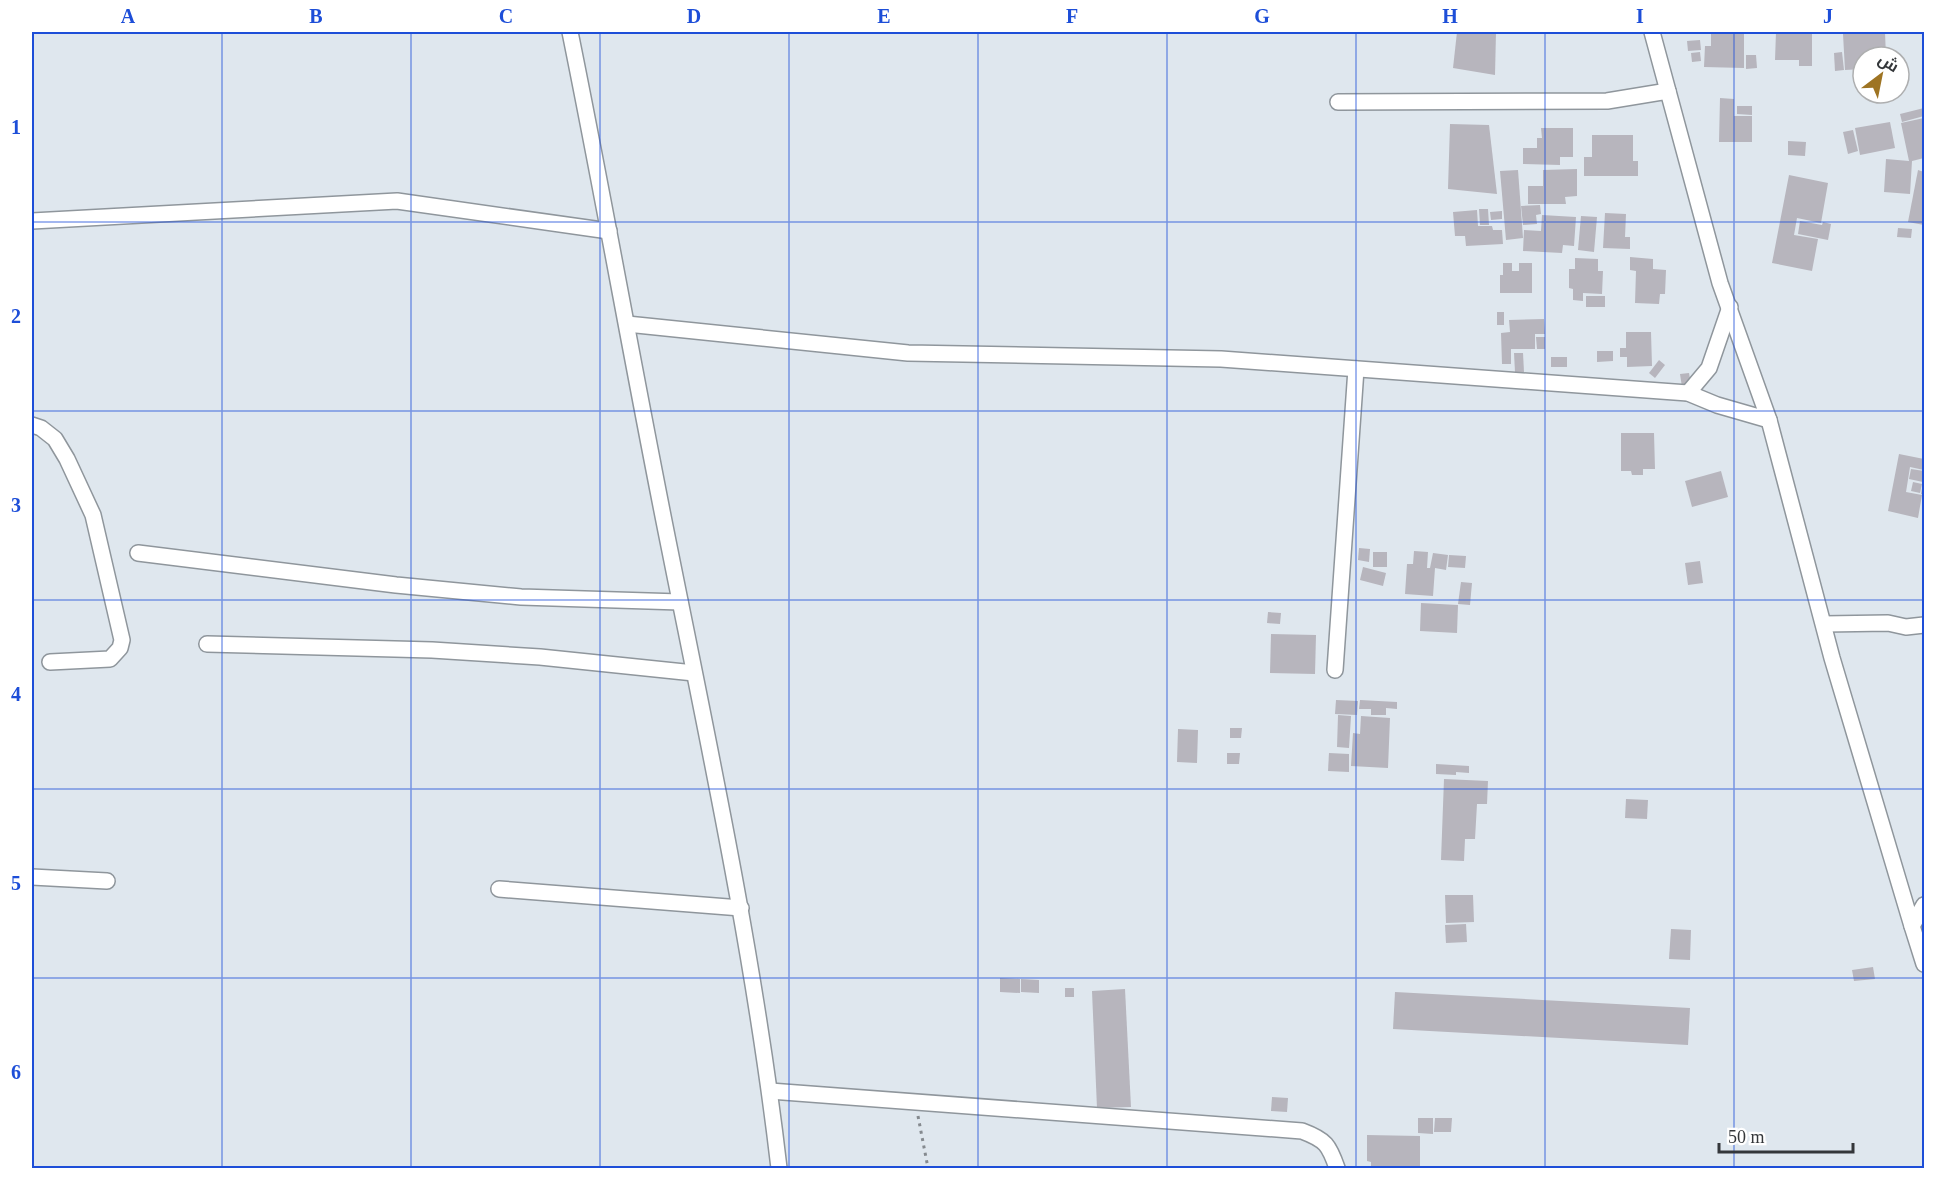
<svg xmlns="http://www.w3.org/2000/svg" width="1956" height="1200" viewBox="0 0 1956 1200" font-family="'Times New Roman',Cairo,serif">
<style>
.building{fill:#b7b5bd}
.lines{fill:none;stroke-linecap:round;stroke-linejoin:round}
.street-casing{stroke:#8f969c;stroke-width:18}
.path{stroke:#858a8f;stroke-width:3;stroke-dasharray:3 4.5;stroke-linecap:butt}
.street{stroke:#fff;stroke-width:15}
.grid{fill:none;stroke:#1d4ed8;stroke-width:1.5;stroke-opacity:0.55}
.neatline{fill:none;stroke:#1d4ed8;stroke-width:2}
.grid-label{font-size:20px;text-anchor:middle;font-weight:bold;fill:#1d4ed8}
</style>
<rect width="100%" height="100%" fill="#dfe7ee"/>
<g class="building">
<polygon points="1457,32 1496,32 1495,75 1453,68"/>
<polygon points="1711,32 1744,32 1744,68 1704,67 1705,46 1711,46"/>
<polygon points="1776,32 1812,32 1812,66 1799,66 1799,60 1775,60"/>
<polygon points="1885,32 1886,57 1863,57 1863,69 1845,70 1843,34"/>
<polygon points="1700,40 1701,50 1688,51 1687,41"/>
<polygon points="1700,52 1701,61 1692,62 1691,53"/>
<polygon points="1842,52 1844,70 1835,71 1834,53"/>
<polygon points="1746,55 1756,55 1757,68 1746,69"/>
<polygon points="1720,98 1734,99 1734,116 1752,116 1752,142 1719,142"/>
<polygon points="1737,106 1752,106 1752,115 1737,114"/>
<polygon points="1924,108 1924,116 1902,122 1900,114"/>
<polygon points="1924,118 1924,158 1912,161 1910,194 1884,192 1886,159 1909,161 1901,123"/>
<polygon points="1890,122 1895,148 1860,155 1855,128"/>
<polygon points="1450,124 1489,125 1497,194 1448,189"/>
<polygon points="1541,128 1573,128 1573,157 1560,157 1560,165 1523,164 1523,148 1537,148 1537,138 1542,138"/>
<polygon points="1853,130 1858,151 1848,154 1843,132"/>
<polygon points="1592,135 1633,135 1633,161 1638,161 1638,176 1584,176 1584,157 1592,157"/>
<polygon points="1788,141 1806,142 1805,156 1788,155"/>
<polygon points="1577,169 1577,196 1565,197 1566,204 1528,204 1528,186 1543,186 1543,170"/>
<polygon points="1518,170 1523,238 1506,240 1500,171"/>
<polygon points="1918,170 1924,172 1924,225 1908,222"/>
<polygon points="1789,175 1828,183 1821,223 1797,218 1794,235 1818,239 1812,271 1772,263"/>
<polygon points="1540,205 1541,214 1536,215 1537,224 1523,225 1521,206"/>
<polygon points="1479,209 1488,209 1489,225 1480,225"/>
<polygon points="1477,210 1478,226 1492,226 1493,230 1502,230 1503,244 1466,246 1465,236 1455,236 1453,212"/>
<polygon points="1502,211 1502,219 1491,220 1490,212"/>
<polygon points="1605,213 1626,214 1625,237 1630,237 1630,249 1603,248"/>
<polygon points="1542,215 1576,217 1574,246 1563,245 1562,253 1523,251 1524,230 1541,231"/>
<polygon points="1581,216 1597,217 1594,252 1578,250"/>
<polygon points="1800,221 1822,225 1823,222 1831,224 1828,240 1798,234"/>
<polygon points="1898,228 1912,229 1911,238 1897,237"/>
<polygon points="1630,257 1653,259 1653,269 1666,270 1665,294 1660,294 1659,304 1635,303 1636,271 1630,270"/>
<polygon points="1575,258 1598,259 1598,271 1603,271 1602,294 1583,293 1583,301 1573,300 1573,289 1569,288 1569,269 1575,269"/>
<polygon points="1503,263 1512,263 1512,271 1519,271 1519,263 1532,263 1532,293 1500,293 1500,275 1503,275"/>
<rect x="1586" y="296" width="19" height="11"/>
<rect x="1497" y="312" width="7" height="13"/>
<polygon points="1544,319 1545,334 1535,334 1535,349 1511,349 1511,364 1502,364 1501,333 1510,332 1509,320"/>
<polygon points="1626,332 1651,332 1652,366 1627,367 1627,357 1620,357 1620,348 1626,348"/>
<polygon points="1536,337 1545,337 1545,349 1537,349"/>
<polygon points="1597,351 1613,351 1613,361 1597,362"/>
<polygon points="1514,353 1523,353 1524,372 1515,372"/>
<rect x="1551" y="357" width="16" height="10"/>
<polygon points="1659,360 1665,365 1655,378 1649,373"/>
<polygon points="1689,373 1691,385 1682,387 1680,374"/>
<polygon points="1621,433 1654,433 1655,469 1643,469 1643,475 1632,475 1631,471 1621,471"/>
<polygon points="1899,454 1924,459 1924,470 1910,467 1906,492 1922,495 1918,518 1888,511"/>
<polygon points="1911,469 1924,471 1924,495 1921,494 1923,482 1909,479"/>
<polygon points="1721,471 1728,497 1692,507 1685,481"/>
<polygon points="1913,482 1922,484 1920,493 1911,491"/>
<polygon points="1359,548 1370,549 1369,562 1358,560"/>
<polygon points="1414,551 1428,552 1427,568 1430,568 1433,553 1448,555 1446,570 1435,568 1433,596 1405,594 1407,564 1413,564"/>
<rect x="1373" y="552" width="14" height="15"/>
<polygon points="1449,555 1466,556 1465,568 1448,567"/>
<polygon points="1700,561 1703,583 1688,585 1685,563"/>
<polygon points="1363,567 1386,573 1383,586 1360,580"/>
<polygon points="1461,582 1472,583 1470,605 1458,604"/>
<polygon points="1421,603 1458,605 1457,633 1420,631"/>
<polygon points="1268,612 1281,613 1280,624 1267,623"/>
<polygon points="1271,634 1316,635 1315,674 1270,673"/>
<polygon points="1336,700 1358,701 1357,715 1335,714"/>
<polygon points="1360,700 1397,702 1397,709 1386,708 1386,715 1371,715 1371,709 1359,709"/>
<polygon points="1338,715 1351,716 1349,748 1337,747"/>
<polygon points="1361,716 1390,718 1388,768 1351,766 1353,733 1360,734"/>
<polygon points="1230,728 1242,728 1241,738 1230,738"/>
<polygon points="1178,729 1198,730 1197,763 1177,762"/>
<polygon points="1227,753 1240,753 1239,764 1227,764"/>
<polygon points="1329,753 1349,754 1349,772 1328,771"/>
<polygon points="1436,764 1469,766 1469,773 1456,772 1456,775 1436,774"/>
<polygon points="1444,779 1488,781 1487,804 1477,804 1475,839 1465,839 1464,861 1441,860"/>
<polygon points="1626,799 1648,800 1647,819 1625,818"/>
<polygon points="1445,895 1473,895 1474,922 1446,923"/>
<polygon points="1466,924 1467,942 1446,943 1445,925"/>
<polygon points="1671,929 1691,930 1690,960 1669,959"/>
<polygon points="1873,967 1875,979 1854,981 1852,970"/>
<polygon points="1000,978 1020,979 1020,993 1000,992"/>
<polygon points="1021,979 1039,980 1039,993 1021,992"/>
<rect x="1065" y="988" width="9" height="9"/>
<polygon points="1125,989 1131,1107 1097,1108 1092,991"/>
<polygon points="1395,992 1690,1008 1688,1045 1393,1029"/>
<polygon points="1272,1097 1288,1098 1287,1112 1271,1111"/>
<polygon points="1418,1118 1433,1118 1433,1134 1418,1133"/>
<polygon points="1435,1118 1452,1118 1451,1132 1434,1132"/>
<polygon points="1367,1135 1420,1136 1420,1168 1371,1168 1371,1162 1367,1161"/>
</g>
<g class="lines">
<g class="street-casing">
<g id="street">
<path d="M 570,32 C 605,204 635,378 670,551 C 711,756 755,961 779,1168"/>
<polyline points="1652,32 1720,283 1769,420 1832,658 1912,926 1924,964"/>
<polyline points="1338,102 1607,101 1668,91"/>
<polyline points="32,221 397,201 609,231"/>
<polyline points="627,324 908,353 1221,359 1688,393 1717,405 1769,420"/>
<polyline points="1688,393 1709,368 1730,307"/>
<polyline points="32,425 41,428 55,439 67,459 93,515 122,640 120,648 110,659 50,662"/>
<polyline points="138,553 396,585 521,597 680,602"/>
<polyline points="1824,624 1888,623 1906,627 1924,625"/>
<polyline points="207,644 432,650 540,657 694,673"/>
<polyline points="1335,670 1356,369"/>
<polyline points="32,877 107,881"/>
<polyline points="499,889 741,908"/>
<polyline points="1912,926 1924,905"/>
<path d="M 770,1091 L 1302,1131 C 1326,1140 1329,1145 1337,1168"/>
</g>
</g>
<polyline class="path" points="918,1116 928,1168"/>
<use href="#street" class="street"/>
</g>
<path class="grid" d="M 222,32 L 222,1168M 411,32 L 411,1168M 600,32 L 600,1168M 789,32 L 789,1168M 978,32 L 978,1168M 1167,32 L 1167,1168M 1356,32 L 1356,1168M 1545,32 L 1545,1168M 1734,32 L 1734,1168M 32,222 L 1924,222M 32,411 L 1924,411M 32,600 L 1924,600M 32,789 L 1924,789M 32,978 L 1924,978"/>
<rect width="1956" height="1200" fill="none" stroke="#ffffff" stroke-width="66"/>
<g transform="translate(1881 75) rotate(32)"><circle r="28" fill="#ffffff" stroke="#aeafb0" stroke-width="1.5"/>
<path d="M0-4.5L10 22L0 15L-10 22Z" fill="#9e7423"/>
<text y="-9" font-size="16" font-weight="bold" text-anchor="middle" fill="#34373a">ش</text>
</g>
<path d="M1719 1143v9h134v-9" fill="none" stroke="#34373a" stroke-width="3"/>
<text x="1728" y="1143" font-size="18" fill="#34373a" stroke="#ffffff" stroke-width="4.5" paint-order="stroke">50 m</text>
<rect x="33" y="33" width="1890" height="1134" class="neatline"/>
<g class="grid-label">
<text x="128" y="23">A</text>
<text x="316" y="23">B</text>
<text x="506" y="23">C</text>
<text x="694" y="23">D</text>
<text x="884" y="23">E</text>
<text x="1072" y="23">F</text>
<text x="1262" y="23">G</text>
<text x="1450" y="23">H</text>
<text x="1640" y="23">I</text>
<text x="1828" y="23">J</text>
<text x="16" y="134">1</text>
<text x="16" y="323">2</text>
<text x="16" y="512">3</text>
<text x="16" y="701">4</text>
<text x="16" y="890">5</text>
<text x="16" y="1079">6</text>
</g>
</svg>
